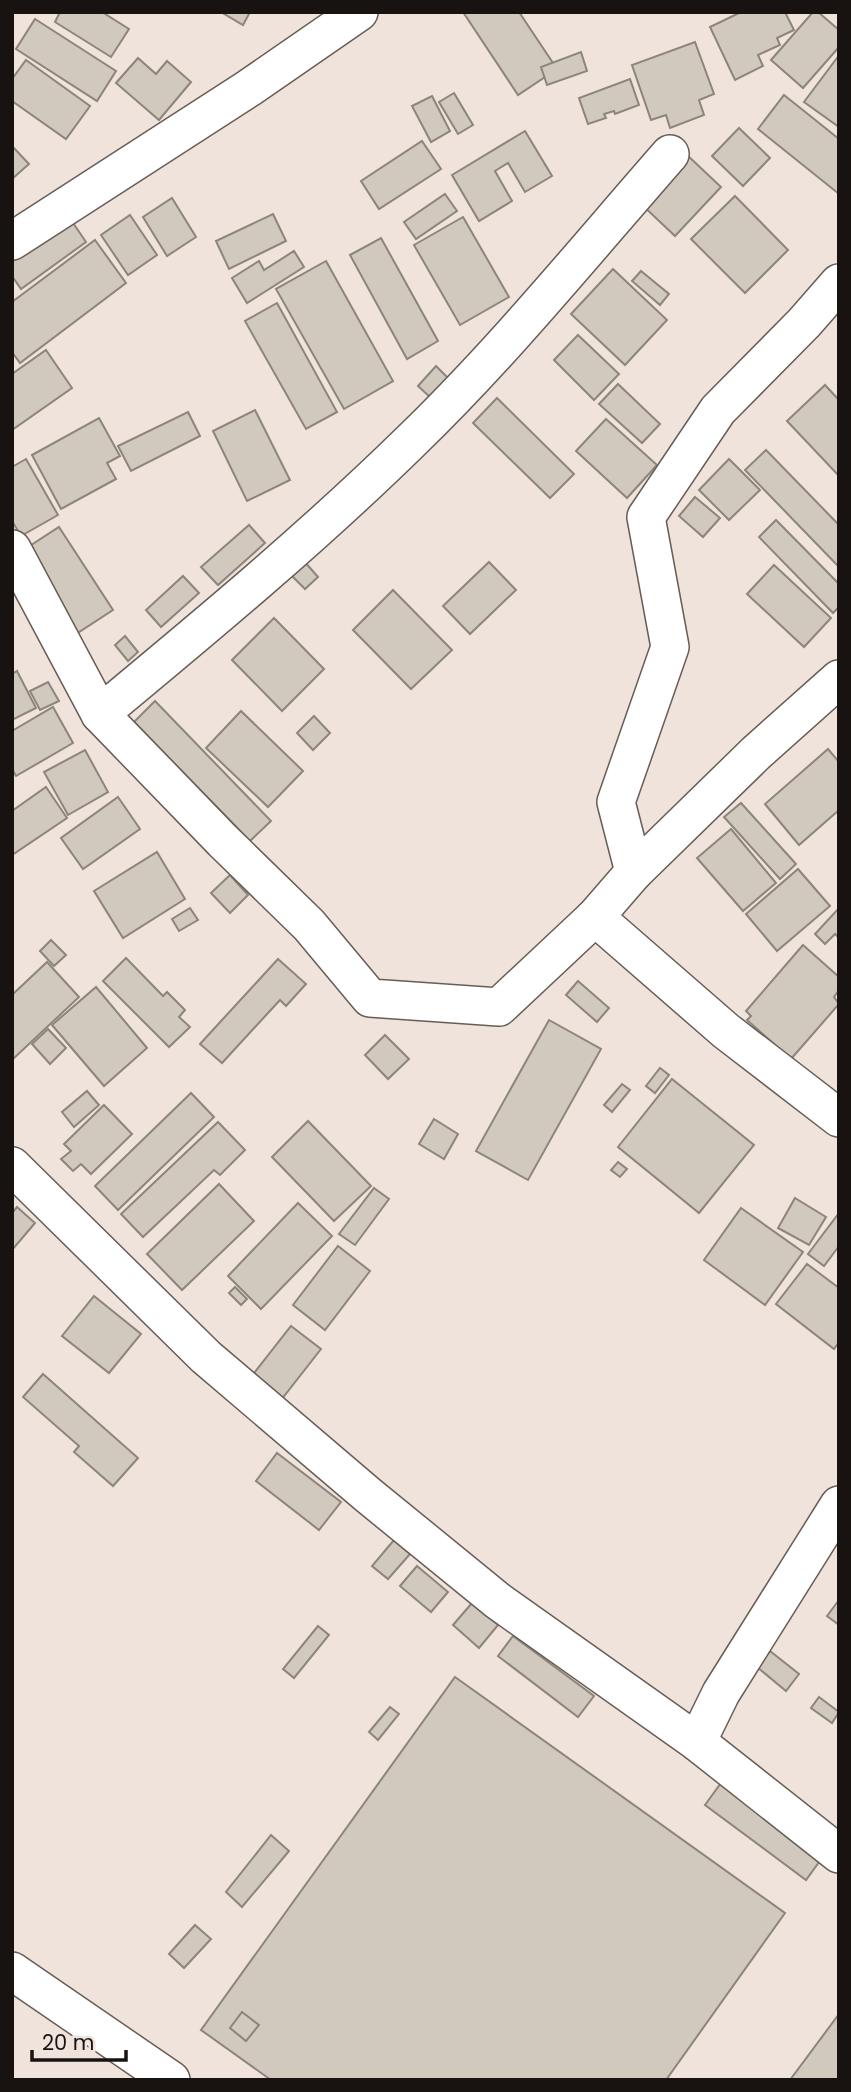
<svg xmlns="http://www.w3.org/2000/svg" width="851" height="2092" viewBox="0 0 851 2092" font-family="Poppins,sans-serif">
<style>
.building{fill:#d1c8be;stroke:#8d857c;stroke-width:2}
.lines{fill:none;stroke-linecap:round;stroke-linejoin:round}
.minor-casing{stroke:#675d56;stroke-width:40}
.minor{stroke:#fff;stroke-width:37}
</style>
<rect width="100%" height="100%" fill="#efe3db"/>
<g class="building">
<polygon points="60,12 102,12 129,29 111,57 55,22"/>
<polygon points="221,12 250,12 243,25"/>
<polygon points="463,12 519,12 557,69 518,95"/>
<polygon points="741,12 785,12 794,30 777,38 780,45 758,55 763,66 735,80 710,27"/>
<polygon points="813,12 818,12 839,30 839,47 803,88 771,60"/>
<polygon points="35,19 116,71 97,101 16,49"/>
<polygon points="695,42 714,94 699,100 704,115 670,128 666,115 651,120 632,65"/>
<polygon points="581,52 587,71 547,85 541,67"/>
<polygon points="138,58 156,74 167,61 191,82 159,120 116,83"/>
<polygon points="837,58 839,59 839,127 804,102"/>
<polygon points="26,60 90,106 66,139 12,101 12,79"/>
<polygon points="630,79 639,105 615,114 614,111 604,114 606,118 588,124 579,98"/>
<polygon points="454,93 473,125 458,134 439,102"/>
<polygon points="784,95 839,139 839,194 758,129"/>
<polygon points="432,96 450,131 431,142 412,106"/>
<polygon points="739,128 770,158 743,186 712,156"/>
<polygon points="525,131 552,176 525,192 508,163 495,171 512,201 479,221 452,175"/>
<polygon points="422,141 441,169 379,209 361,181"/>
<polygon points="12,146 29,164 12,179"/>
<polygon points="686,154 721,187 675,236 640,203"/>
<polygon points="445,194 457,211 416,239 404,222"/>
<polygon points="735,196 788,250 745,293 691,239"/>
<polygon points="172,198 196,237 167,256 143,217"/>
<polygon points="273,214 286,241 229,269 216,241"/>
<polygon points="130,215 157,255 128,275 101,235"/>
<polygon points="69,217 86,242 21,289 12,276 12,257"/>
<polygon points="463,217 509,297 460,325 414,245"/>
<polygon points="381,238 438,341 407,359 350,255"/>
<polygon points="95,240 126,283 20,363 12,352 12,302"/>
<polygon points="294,251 304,267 247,303 232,278 259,261 264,270"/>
<polygon points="326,261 393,381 344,409 276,289"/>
<polygon points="613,269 667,320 625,365 571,314"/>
<polygon points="641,271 669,294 660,305 632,281"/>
<polygon points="277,303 337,412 306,429 245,321"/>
<polygon points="578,335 619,374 594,400 554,360"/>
<polygon points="46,350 72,388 12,430 12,374"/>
<polygon points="436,366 449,379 431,398 418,386"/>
<polygon points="618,384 660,424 642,443 599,404"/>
<polygon points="825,385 839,400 839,476 787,421"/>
<polygon points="497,398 574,474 550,498 473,423"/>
<polygon points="255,410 290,480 247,501 213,431"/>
<polygon points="188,412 200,436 131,471 118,446"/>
<polygon points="99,418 120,456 107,463 116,479 61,509 32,455"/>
<polygon points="606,419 657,465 627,498 576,451"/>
<polygon points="766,450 839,525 839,567 745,470"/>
<polygon points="26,459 58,515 21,536 12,521 12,467"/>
<polygon points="729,459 760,490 729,520 699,490"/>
<polygon points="695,497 720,518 703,537 679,516"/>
<polygon points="776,520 839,584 839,607 833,613 759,537"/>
<polygon points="249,525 265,543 218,585 201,567"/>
<polygon points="59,527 113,610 76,634 22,551"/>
<polygon points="304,561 318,577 305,589 290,574"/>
<polygon points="489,562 516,590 470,634 443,606"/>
<polygon points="774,565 831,618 804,647 747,594"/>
<polygon points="183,576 199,593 161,627 146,610"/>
<polygon points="393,590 452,650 411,689 353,630"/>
<polygon points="274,618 324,669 282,711 232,660"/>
<polygon points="125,636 138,652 128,661 115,645"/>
<polygon points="17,671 36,708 12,720 12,674"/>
<polygon points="48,682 59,701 40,710 30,691"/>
<polygon points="155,701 271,821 250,841 134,722"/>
<polygon points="53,707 73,743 16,776 12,769 12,731"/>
<polygon points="241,711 303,771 268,807 206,748"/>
<polygon points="314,716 330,733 313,750 297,733"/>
<polygon points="828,749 839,762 839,810 799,845 765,804"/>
<polygon points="85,750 108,792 68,815 44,772"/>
<polygon points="46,787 67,818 12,855 12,811"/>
<polygon points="118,797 140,829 83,869 61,838"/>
<polygon points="741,803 796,864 780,879 724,817"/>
<polygon points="731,829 776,883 743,911 697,858"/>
<polygon points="157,852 185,899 123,938 94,891"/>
<polygon points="798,869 830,906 777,951 746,914"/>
<polygon points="230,875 248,895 230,913 211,893"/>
<polygon points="190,908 198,920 179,931 172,919"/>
<polygon points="839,908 839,938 835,934 825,944 815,934"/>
<polygon points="51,940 66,955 54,966 40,951"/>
<polygon points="803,945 839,977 839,990 834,997 839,1004 791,1059 747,1020 751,1016 746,1011"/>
<polygon points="126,958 163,996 167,992 185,1010 179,1017 190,1027 169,1047 103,981"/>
<polygon points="278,959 306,984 286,1006 280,1000 222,1063 200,1044"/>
<polygon points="47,962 79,997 12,1060 12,995"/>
<polygon points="578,981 609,1008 597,1022 566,995"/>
<polygon points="96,987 147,1048 104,1086 52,1025"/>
<polygon points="549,1020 601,1049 528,1180 476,1151"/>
<polygon points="48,1029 66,1048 50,1064 32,1044"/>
<polygon points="385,1035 409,1059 388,1079 365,1055"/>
<polygon points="660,1068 669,1075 655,1093 646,1086"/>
<polygon points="672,1079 754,1145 699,1213 618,1147"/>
<polygon points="622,1084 630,1090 612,1112 604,1105"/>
<polygon points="87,1091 99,1105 74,1127 62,1112"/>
<polygon points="191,1093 214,1117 118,1210 95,1186"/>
<polygon points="104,1105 132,1134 91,1174 81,1164 73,1171 61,1159 71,1151 64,1144"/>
<polygon points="434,1119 458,1134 444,1159 419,1144"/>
<polygon points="308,1121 371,1186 334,1221 272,1157"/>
<polygon points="218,1122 245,1150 220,1175 214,1170 143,1237 121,1214"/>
<polygon points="618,1162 627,1169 620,1177 611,1170"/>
<polygon points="219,1184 254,1221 182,1290 147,1254"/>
<polygon points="374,1188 389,1199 355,1245 339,1234"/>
<polygon points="795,1198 826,1217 809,1245 778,1228"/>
<polygon points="298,1203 332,1236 261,1309 228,1276"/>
<polygon points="17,1207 35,1223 12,1250 12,1213"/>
<polygon points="741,1208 803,1252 765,1305 704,1260"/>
<polygon points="839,1213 839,1246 824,1266 808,1254"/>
<polygon points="338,1246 370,1271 325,1330 293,1305"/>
<polygon points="807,1264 839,1288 839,1342 834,1349 776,1304"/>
<polygon points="235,1287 247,1299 241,1305 229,1293"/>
<polygon points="94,1296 141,1334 109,1373 62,1336"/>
<polygon points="291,1326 321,1349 281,1400 251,1377"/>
<polygon points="43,1374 138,1458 113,1486 74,1452 79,1446 23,1397"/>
<polygon points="277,1453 341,1502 319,1530 256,1481"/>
<polygon points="394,1540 410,1554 388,1579 372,1566"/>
<polygon points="417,1566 448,1592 431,1612 400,1586"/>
<polygon points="839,1600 839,1625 827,1616"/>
<polygon points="472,1603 498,1625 479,1648 453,1625"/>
<polygon points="318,1626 329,1635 294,1678 283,1669"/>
<polygon points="513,1636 594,1696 578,1717 498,1656"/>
<polygon points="770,1651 799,1674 786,1691 757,1667"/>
<polygon points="455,1677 785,1913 666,2080 271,2080 201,2030"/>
<polygon points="819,1697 839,1712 832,1723 811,1708"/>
<polygon points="390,1707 399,1714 378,1740 369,1732"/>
<polygon points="721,1783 822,1858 806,1880 705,1805"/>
<polygon points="271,1835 289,1851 242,1907 226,1892"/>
<polygon points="195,1925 211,1939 184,1968 169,1954"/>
<polygon points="242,2012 259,2025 246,2041 230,2028"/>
<polygon points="839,2014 839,2080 790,2080"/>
</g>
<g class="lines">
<g class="minor-casing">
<g id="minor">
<polyline points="12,241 249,88 359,12"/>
<polyline points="12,549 100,714 223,841 309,925 370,998 499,1007 595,917 634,872 756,753 839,679"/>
<path d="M 100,714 C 206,626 312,538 411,441 C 503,352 585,251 670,154"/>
<polyline points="634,872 616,802 670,647 646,517 718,410 804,323 839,283"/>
<polyline points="595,917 726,1031 839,1118"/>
<polyline points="12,1166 206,1357 368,1495 498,1601 697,1742 721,1693 839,1505"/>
<polyline points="697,1742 839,1854"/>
<polyline points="12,1971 171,2080"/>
</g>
</g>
<use href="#minor" class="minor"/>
</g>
<rect width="851" height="2092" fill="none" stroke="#181311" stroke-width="28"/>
<path d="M32 2050v10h94v-10" fill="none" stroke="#181311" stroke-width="3.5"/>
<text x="42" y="2050" font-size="21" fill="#181311" stroke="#efe3db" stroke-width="5" paint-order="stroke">20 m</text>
</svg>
